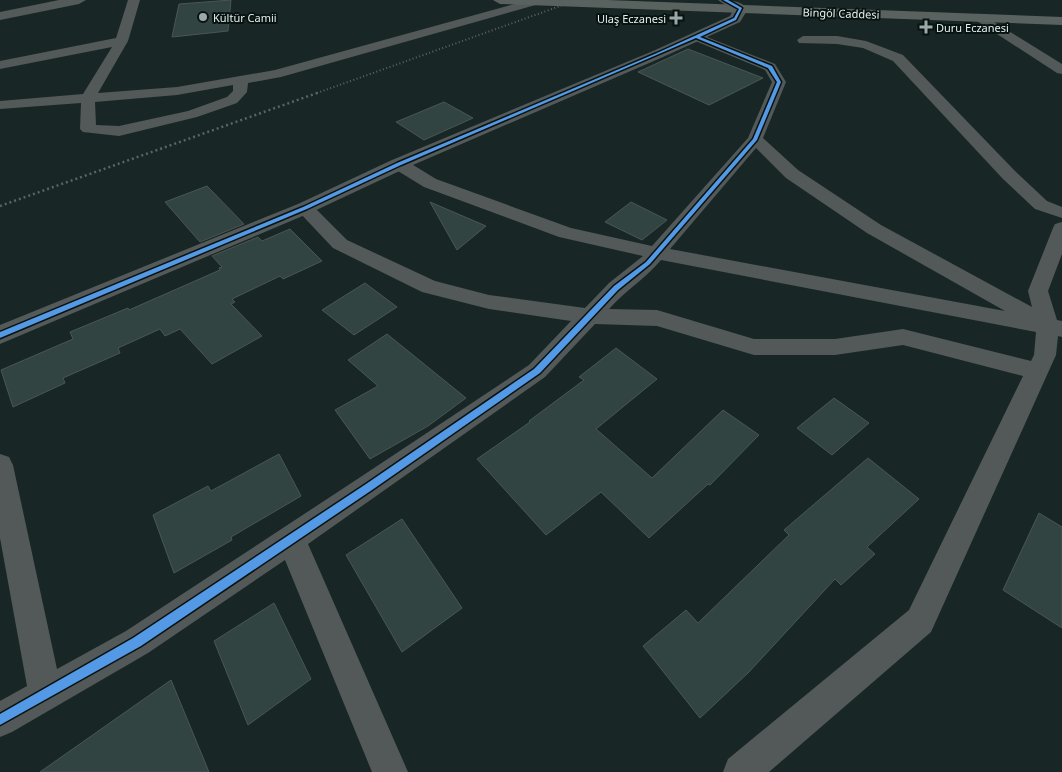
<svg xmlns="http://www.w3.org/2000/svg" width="1062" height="772" viewBox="0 0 1062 772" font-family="'Noto Sans',sans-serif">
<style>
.building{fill:#324442;stroke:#4a5654}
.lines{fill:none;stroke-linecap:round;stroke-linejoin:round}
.street{fill:#535958;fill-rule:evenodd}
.secondary{fill:#545a5a;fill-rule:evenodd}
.primary{fill:#5a6260;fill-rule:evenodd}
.rail-far1{stroke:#5d6362;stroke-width:2;stroke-dasharray:1 2.5;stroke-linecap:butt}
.rail{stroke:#5d6362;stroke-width:2.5;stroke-dasharray:2 3;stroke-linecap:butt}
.cycleway-casing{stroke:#081311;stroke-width:3}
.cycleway{fill:#5399e6;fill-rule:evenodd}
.poi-dot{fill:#9baaa8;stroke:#081311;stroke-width:2}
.labels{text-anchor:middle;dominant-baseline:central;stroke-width:4;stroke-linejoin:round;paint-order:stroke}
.far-street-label{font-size:11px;fill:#e1f0ee;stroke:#081311}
.far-poi-label{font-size:11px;fill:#e1f0ee;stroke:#081311;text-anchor:start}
</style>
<rect width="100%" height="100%" fill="#182725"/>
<g class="building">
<polygon points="231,0 228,31 172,37 179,4"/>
<polygon points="688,49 763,78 709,105 638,72"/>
<polygon points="444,102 473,118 424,140 396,122"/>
<polygon points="207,186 244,224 200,242 165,202"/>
<polygon points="430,202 486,226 457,250"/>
<polygon points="631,202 667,220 642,240 605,222"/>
<polygon points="290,229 322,261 283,279 280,276 232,299 235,302 231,304 262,336 212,364 180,329 165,336 160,329 118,348 120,353 63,378 65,383 13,407 1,370 73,339 70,332 128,308 129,310 220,270 219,268 222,267 212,256 258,237 262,241"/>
<polygon points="365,283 397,307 354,335 322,310"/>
<polygon points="387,334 466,398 428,426 370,459 335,410 378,386 348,360"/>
<polygon points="616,348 657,379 596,429 652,478 723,410 759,435 710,485 708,484 649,538 601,492 546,535 477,459 530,422 529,421 584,380 579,377"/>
<polygon points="834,398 869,423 832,455 797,428"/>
<polygon points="279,454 301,496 231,537 232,540 174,573 153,515 208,486 211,491"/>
<polygon points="868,458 919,499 867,547 875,554 841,585 835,579 749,672 700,718 643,646 686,610 698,623 789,535 784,530"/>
<polygon points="1039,513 1062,527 1062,628 1003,590"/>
<polygon points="402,519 462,608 402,652 346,555"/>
<polygon points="274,603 311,679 248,725 214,641"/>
<polygon points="171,680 209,772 40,772"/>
</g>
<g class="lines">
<g class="street">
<path d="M 128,0 L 140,0 L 128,41 L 98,93 L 177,87 L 275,70 L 529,0 L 548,0 L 546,2 L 281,77 L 248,83 L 247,92 L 237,103 L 197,117 L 119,136 L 83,132 L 80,129 L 81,103 L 0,109 L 0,101 L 83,94 L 112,47 L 0,69 L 0,61 L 116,38 ZM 233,85 L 233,91 L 227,97 L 188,111 L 119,126 L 96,125 L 95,102 L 177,95 Z"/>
<polygon points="981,14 1062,64 1062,74 1057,73 977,21 975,18 977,15"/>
<path d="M 697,33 L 775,64 L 786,82 L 763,138 L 798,170 L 881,225 L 1032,307 L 1028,291 L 1053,228 L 1055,224 L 1062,222 L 1062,254 L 1048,291 L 1057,320 L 1062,321 L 1062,337 L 1058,336 L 1056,355 L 931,632 L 769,772 L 723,772 L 728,759 L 909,610 L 1023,376 L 903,345 L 835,355 L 754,355 L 657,326 L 595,324 L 545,377 L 308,544 L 408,772 L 372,772 L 285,560 L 148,653 L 12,732 L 0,737 L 0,701 L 27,686 L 0,538 L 0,454 L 9,457 L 13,465 L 57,669 L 126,631 L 359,478 L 529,365 L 571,321 L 489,309 L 422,292 L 333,248 L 299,212 L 296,208 L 299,204 L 305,203 L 311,204 L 347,240 L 435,281 L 489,295 L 585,308 L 609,283 L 643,256 L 559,237 L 424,187 L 393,168 L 391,164 L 393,160 L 405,160 L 436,179 L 571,228 L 652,246 L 748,138 L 772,82 L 765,70 L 693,40 L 691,37 L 693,34 ZM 756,148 L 786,178 L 867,233 L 1005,311 L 670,249 ZM 661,260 L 1036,332 L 1034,355 L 1031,361 L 903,329 L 835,339 L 754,339 L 657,310 L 609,309 C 625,291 646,278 661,260 Z"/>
<polygon points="803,36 837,36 866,41 903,55 1015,171 1047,201 1062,207 1062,218 1035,209 1003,179 893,61 863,48 837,44 799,43 797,40"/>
</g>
<g class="secondary">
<polygon points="59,0 86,0 79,4 0,20 0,12"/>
<path d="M 718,0 C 730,0 740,0 748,9 L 740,22 L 663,57 L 406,168 L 312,212 L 0,344 L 0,325 L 298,204 L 392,160 L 653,51 L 730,16 L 733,10 Z"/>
</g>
<polygon class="primary" points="493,0 607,0 1062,17 1062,25 500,4"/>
<polyline class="rail-far1" points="317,93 577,0"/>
<polyline class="rail" points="0,206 320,92"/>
<g class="cycleway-casing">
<polygon id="cycleway" points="723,0 728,0 742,8 736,20 700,37 772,66 781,82 757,140 650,264 618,290 540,373 372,490 141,646 0,725 0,714 133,638 366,484 534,369 614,286 646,262 753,139 777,82 768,68 696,38 401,165 307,209 0,338 0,332 303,207 397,163 657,53 734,18 739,9"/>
</g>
<use href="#cycleway" class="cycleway"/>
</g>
<g class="poi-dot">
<circle cx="203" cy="17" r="5"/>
<path d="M673.5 10.5h5v5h5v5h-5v5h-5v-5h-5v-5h5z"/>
<path d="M923.5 19.5h5v5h5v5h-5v5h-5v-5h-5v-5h5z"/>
</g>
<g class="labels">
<g class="far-street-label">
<text transform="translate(841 13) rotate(2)">Bingöl Caddesi</text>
</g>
<g class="far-poi-label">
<text x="213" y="17">Kültür Camii</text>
<text x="666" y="18" text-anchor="end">Ulaş Eczanesi</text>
<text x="936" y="27">Duru Eczanesi</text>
</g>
</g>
</svg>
